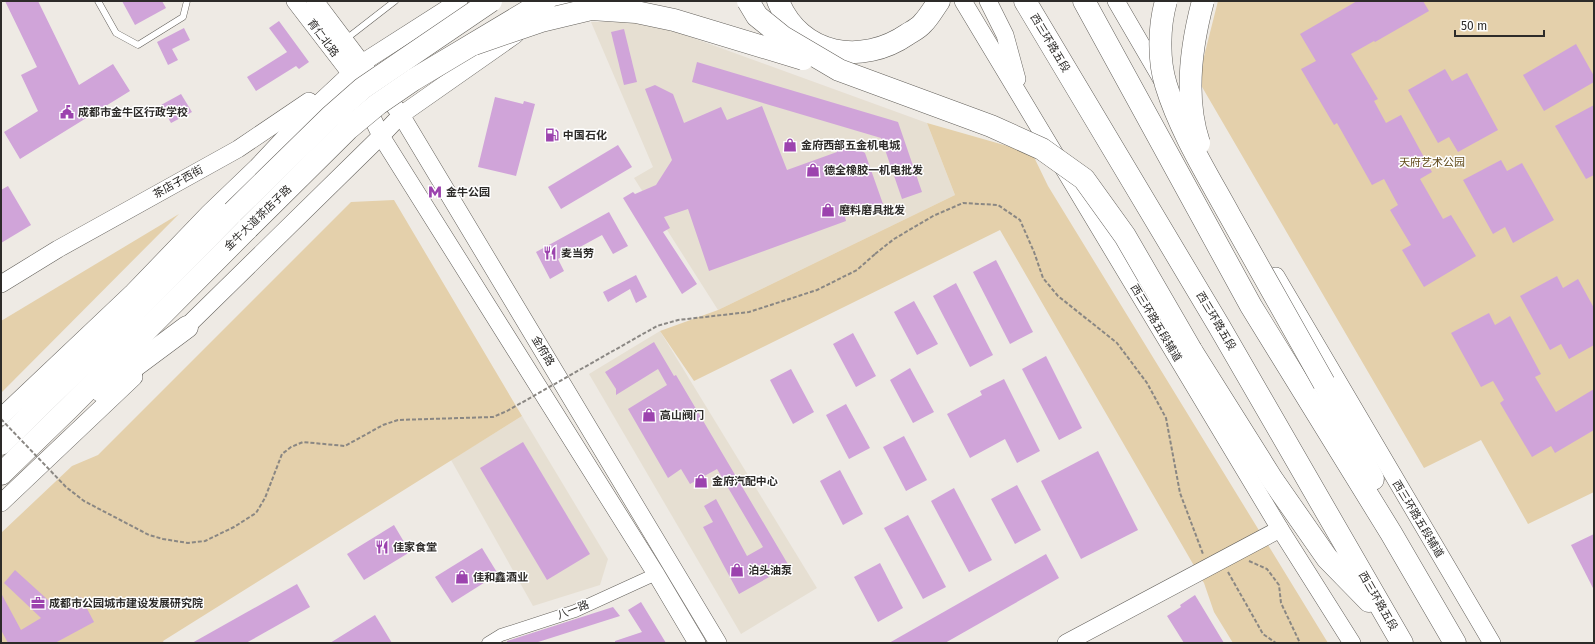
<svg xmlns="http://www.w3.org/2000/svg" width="1595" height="644" viewBox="0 0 1595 644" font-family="'Fira Sans','Noto Sans SC',sans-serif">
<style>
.built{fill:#e6dfd2}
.green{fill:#e4d0ab}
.building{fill:#d0a4d9}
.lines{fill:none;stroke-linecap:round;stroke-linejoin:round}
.lane-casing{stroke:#63605b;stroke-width:7}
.street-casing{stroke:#63605b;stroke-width:13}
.secondary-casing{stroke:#63605b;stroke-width:18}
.highway-casing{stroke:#63605b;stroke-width:23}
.path{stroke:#8a8783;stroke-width:2;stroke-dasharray:4 2;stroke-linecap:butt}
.lane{stroke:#fff;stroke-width:6}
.street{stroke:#fff;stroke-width:12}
.secondary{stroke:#fff;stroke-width:17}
.highway{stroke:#fff;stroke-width:22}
.highway-bridge-casing{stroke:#63605b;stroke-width:23;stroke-linecap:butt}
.path-bridge{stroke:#8a8783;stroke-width:2;stroke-dasharray:4 2;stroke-linecap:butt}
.highway-bridge{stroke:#fff;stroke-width:22}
.labels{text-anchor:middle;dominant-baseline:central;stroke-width:3;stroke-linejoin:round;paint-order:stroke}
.street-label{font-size:11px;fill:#2d2b29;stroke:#fff}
.poi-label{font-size:11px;font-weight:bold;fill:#2d2b29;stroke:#fff;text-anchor:start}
.park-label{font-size:11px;fill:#614a1a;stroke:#fff}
</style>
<rect width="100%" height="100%" fill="#eeeae4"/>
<g class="built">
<polygon points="640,21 682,34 927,123 955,195 718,310 634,178 653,167 591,22"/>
<polygon points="660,331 817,588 741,634 589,374"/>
<polygon points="522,416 608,559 600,585 533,606 451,460"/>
</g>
<g class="green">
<polygon points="1218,1 1594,1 1594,492 1528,524 1481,440 1424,468 1198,80"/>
<polygon points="927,123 1032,153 1048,186 1328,643 1233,643 1214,612 1204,583 1000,230 694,381 660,331 718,310 955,195"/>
<polygon points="394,200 522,416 163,641 164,643 1,643 1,533 72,466 98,455 351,202"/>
<polygon points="179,214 1,393 1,321"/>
</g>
<g class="building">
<polygon points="5,1 38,1 79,85 113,64 130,91 20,159 4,132 38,111 21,75 37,67"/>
<polygon points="122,1 162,1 166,8 135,25"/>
<polygon points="1357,1 1423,1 1429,11 1375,42 1374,41 1351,54 1378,99 1374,101 1386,123 1401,115 1432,172 1420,179 1443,219 1451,215 1476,256 1424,287 1402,250 1411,245 1390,210 1398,205 1384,179 1372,185 1337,123 1334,125 1301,69 1316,61 1300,34"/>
<polygon points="279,21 309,62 299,69 296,66 256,91 247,77 287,52 269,28"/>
<polygon points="184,28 190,40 172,49 178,60 168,65 157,42"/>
<polygon points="624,29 637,82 624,85 611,32"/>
<polygon points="1576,44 1594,76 1594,82 1544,111 1523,75"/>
<polygon points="697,62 898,122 922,192 902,199 881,138 692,82"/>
<polygon points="1445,69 1452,81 1467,73 1498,130 1458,152 1449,137 1438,143 1408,90"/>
<polygon points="655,85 673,94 684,123 721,107 727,120 762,106 787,170 837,152 836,149 850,144 865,153 883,204 845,217 846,221 709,271 688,209 664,217 670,228 663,232 697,284 682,294 623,198 633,192 635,194 656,185 672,160 645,89"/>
<polygon points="181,94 192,112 171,123 161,105"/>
<polygon points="495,97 523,104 524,101 535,104 516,176 478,167"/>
<polygon points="1594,105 1594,175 1586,179 1555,126"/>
<polygon points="618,145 632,167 561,209 548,187"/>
<polygon points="1501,160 1507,171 1522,163 1554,220 1513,243 1505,227 1493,234 1463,180"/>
<polygon points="8,186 31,225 1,243 1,190"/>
<polygon points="609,212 628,246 613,254 602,235 558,259 564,271 550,279 536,252"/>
<polygon points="996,260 1033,332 1010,344 973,272"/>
<polygon points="636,275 647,297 636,303 630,289 608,302 603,292"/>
<polygon points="1557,276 1563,288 1578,279 1594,308 1594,345 1569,359 1561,344 1550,350 1520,296"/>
<polygon points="956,283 993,355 970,367 933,296"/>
<polygon points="914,301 938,344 917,355 894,312"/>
<polygon points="1489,313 1495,325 1510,316 1541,374 1535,377 1556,412 1594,389 1594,430 1555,453 1551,446 1532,457 1500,403 1504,400 1493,381 1481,387 1451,333"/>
<polygon points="853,333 876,376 856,387 833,344"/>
<polygon points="654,342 674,376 676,375 789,566 739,594 703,527 713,522 704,506 716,499 747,556 763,547 717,469 690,484 681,469 668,478 628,409 667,385 658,369 616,395 616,389 605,372"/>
<polygon points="1046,356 1082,428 1059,440 1022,369"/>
<polygon points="910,368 934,412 913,423 890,380"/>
<polygon points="791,369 814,412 793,424 770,380"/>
<polygon points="1004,379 1040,451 1017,463 1005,439 970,458 947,414 982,395 980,391"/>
<polygon points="846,404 870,448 849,459 826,415"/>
<polygon points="904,436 927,480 906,491 883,447"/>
<polygon points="523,442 590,554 547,580 480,468"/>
<polygon points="1098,451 1138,530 1081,559 1041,481"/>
<polygon points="840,470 863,514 843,525 820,481"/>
<polygon points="1017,485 1041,530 1015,544 991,499"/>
<polygon points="954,488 992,560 969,572 931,501"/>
<polygon points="908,515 946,587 923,599 884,528"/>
<polygon points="394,525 410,552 364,580 347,554"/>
<polygon points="1594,534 1594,590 1571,545"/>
<polygon points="482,548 498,574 452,603 435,577"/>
<polygon points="1046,554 1059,578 945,643 889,643"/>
<polygon points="880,563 903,608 878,622 854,577"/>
<polygon points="15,570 58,609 81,597 94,622 55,643 8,643 1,630 1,593 21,630 41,618 4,583"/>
<polygon points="297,584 310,607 246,643 192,643"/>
<polygon points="1195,595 1224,643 1184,643 1167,616 1181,607 1180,605"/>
<polygon points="641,602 666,643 615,643 615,641 642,632 628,610"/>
<polygon points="613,607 620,616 535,643 507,643 507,641"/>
<polygon points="375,615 392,643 330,643"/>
</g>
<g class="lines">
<g class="lane-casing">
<g id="lane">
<polyline points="98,1 116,33 138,45 183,17 187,1"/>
<polyline points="346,39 395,1"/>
</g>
</g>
<g class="street-casing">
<polyline id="street" points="488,643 501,635 575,611 656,574"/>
</g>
<g class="secondary-casing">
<g id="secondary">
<polyline points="295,1 351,74 381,136 656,574 697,643"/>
<polyline points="315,1 401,115 718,643"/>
<polyline points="963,1 1280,529 1352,643"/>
<polyline points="988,1 1005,35 1017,79"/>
<polyline points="1116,1 1162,80"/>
<polyline points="544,16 570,1"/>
<polyline points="1276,276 1492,643"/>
<polyline points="1,284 58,249 238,149 309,101"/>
<polyline points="178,335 381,136 401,115 515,35"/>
<polyline points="1,417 133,292 209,213 257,167 302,119 362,63 459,1"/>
<polyline points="1,503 134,377"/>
<polyline points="1066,643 1280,529"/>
</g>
</g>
<g class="highway-casing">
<g id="highway">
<path d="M 778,1 C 800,56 862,66 908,34 C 913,31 919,28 923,23 C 929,17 934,8 939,1"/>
<polyline points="1025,1 1219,326 1402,643"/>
<polyline points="1084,1 1251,306 1391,533 1455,643"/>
<polyline points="1191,350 1272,479 1327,558 1369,601"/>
<polyline points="1324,383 1373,479"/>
<polyline points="101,391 187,327"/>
<polyline points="1,444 91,356 233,212"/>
<polyline points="1,474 68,409 248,228"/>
</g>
</g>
<g class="path">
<polyline points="875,254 894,239 933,216 963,203 998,205 1020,220 1034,252 1043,278 1058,296 1117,343 1147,383 1166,418 1180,493 1203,554"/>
<polyline points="1249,561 1267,569 1279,585 1281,603 1300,643"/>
<polyline points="1228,572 1263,634 1276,643"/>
</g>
<use href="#lane" class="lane"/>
<use href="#street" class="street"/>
<use href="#secondary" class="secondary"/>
<use href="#highway" class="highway"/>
<g class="highway-bridge-casing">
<g id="highway-bridge">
<polyline points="748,1 757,16 783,37 839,70 991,126 1042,149 1084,179 1125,236 1191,350"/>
<path d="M 1166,1 C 1159,26 1158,60 1166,85 C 1180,131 1207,174 1230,216 C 1261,272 1293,327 1324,383"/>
<polyline points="474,44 541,21 591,9 636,12 674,20 803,59"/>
<path d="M 1199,143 C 1184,98 1191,46 1203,1"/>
<polyline points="233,212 330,117 363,88 491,1"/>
<polyline points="248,228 348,129 378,104 413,80 545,1"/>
</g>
</g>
<polyline class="path-bridge" points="1,419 66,487 84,501 149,535 163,539 188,543 205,541 234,527 256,513 265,498 282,454 291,447 303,442 345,446 383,425 398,420 493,417 507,411 657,326 678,320 749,312 817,290 857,270 875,254"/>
<use href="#highway-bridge" class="highway-bridge"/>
</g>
<defs>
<g id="civic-bare" transform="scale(1.08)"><path d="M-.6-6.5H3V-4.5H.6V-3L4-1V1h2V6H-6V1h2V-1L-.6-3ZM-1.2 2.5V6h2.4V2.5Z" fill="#9c43ae" stroke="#fff" stroke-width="2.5" paint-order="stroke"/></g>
<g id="fuel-bare" transform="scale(1.08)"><path d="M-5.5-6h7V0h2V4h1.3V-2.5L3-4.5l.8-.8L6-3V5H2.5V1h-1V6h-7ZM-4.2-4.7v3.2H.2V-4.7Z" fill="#9c43ae" stroke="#fff" stroke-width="2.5" paint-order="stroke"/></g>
<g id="shop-bare" transform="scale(1.08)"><path d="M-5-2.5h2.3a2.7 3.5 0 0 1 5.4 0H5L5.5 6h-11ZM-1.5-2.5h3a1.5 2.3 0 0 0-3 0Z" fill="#9c43ae" stroke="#fff" stroke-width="2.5" paint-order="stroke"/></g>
<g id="metro-bare" transform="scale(1.08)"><path d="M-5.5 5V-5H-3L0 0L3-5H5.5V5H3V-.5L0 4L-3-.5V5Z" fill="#9c43ae" stroke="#fff" stroke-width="2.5" paint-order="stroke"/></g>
<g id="restaurant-bare" transform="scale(1.08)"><path d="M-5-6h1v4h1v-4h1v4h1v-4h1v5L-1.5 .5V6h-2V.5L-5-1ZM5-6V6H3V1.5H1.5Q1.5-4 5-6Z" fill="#9c43ae" stroke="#fff" stroke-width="2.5" paint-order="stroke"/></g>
<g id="office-bare" transform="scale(1.08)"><path d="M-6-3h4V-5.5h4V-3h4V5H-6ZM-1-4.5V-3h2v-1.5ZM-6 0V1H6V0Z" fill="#9c43ae" stroke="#fff" stroke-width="2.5" paint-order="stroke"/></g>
</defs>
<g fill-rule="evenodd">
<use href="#civic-bare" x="67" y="112"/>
<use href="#fuel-bare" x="552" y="135"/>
<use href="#shop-bare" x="790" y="145"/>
<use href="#shop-bare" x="813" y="170"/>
<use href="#metro-bare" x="435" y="192"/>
<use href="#shop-bare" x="828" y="210"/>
<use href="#restaurant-bare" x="550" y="253"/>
<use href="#shop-bare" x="649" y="415"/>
<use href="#shop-bare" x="701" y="481"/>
<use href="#restaurant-bare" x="382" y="547"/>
<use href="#shop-bare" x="737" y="570"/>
<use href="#shop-bare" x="462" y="577"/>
<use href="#office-bare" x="38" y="603"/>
</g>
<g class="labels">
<g class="street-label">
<text transform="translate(323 38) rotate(53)">育仁北路</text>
<text transform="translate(1050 43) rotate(59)">西三环路五段</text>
<text transform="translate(178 182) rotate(-29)">茶店子西街</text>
<text transform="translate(258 218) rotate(-44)">金牛大道茶店子路</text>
<text transform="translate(1216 321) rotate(59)">西三环路五段</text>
<text transform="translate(1156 323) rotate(59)">西三环路五段辅道</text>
<text transform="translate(543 351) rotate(59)">金府路</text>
<text transform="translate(1418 519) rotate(59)">西三环路五段辅道</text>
<text transform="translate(1378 601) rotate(60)">西三环路五段</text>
<text transform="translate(573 610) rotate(-21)">八一路</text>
</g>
<g class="poi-label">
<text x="78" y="112">成都市金牛区行政学校</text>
<text x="563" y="135">中国石化</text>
<text x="801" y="145">金府西部五金机电城</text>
<text x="824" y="170">德全橡胶一机电批发</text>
<text x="446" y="192">金牛公园</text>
<text x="839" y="210">磨料磨具批发</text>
<text x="561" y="253">麦当劳</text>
<text x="660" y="415">高山阀门</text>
<text x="712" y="481">金府汽配中心</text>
<text x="393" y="547">佳家食堂</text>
<text x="748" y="570">泊头油泵</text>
<text x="473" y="577">佳和鑫酒业</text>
<text x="49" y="603">成都市公园城市建设发展研究院</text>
</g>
<g class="park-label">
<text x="1432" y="162">天府艺术公园</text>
</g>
</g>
<rect width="1595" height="644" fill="none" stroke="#2d2b29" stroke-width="4"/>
<path d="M1455 30v6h89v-6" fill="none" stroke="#2d2b29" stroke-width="2"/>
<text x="1461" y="30" font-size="12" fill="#2d2b29" stroke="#ffffff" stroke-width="3" paint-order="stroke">50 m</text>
</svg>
